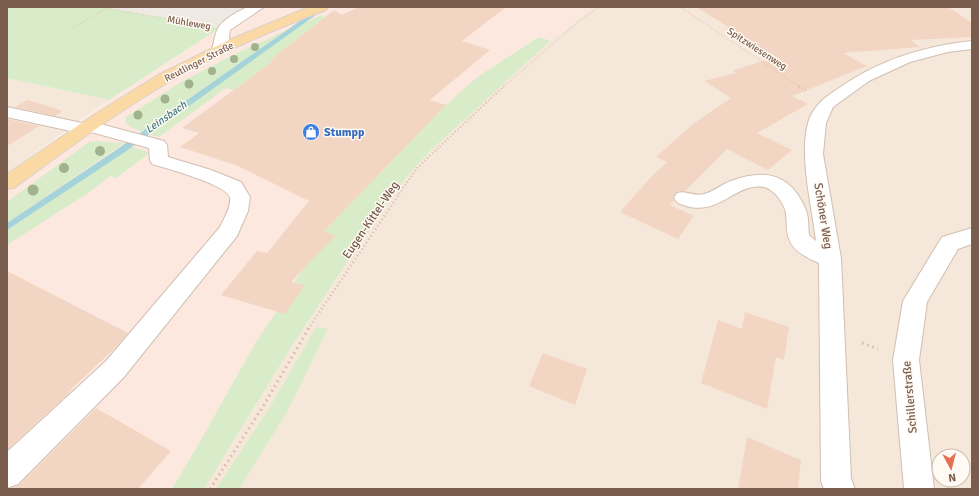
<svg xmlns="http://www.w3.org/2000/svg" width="979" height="496" viewBox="0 0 979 496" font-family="Signika,sans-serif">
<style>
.residential{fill:#f5e8da;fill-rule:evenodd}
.commercial{fill:#fde8e0}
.industrial{fill:#efe9e4}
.green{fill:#d8ecc9}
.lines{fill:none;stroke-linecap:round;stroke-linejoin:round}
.stream{fill:#a5d3da;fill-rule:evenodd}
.building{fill:#f3d5c3}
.minor-casing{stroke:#d1beb0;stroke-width:2}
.major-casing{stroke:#dad1cd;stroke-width:2}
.path-far3{stroke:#d9b8a5;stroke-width:1.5;stroke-dasharray:0.5 2;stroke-linecap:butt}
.path-far2{stroke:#d9b8a5;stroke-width:2;stroke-dasharray:1 2.5;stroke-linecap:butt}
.path-far1{stroke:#d9b8a5;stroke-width:2.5;stroke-dasharray:1 3;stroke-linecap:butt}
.path{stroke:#d9b8a5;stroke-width:3;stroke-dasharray:1.5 4;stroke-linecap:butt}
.minor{fill:#fff;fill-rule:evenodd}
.major{fill:#fbd9a5;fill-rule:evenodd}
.tree{fill:#a0b28e}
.labels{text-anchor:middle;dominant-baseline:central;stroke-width:3;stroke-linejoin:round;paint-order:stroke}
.far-street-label{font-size:10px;fill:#7a5c4d;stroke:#fffaf3}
.far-water-label{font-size:11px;font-style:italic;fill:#437c86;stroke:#fffaf3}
.shop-label{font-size:12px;font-weight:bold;fill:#366cbe;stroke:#fffaf3;text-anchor:start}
.street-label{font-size:12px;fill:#7a5c4d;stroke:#fffaf3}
</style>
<rect width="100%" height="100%" fill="#fdf6ec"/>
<g class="residential">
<path d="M 592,7 L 972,7 L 972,489 L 204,489 L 290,349 L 359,244 L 407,176 L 430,151 L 489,95 L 550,41 ZM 939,456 L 963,456 L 963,480 L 939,480 Z"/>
<polygon points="7,78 109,100 7,173"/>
</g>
<polygon class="commercial" points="257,7 592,7 550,41 489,95 430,151 407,176 359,244 290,349 204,489 7,489 7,178 109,100 220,28"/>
<polygon class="industrial" points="103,7 257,7 220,28"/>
<g class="green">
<polygon points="7,7 103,7 220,28 109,100 7,78"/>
<polygon points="321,15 325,17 269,61 272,62 234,90 226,88 159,137 147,134 303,24"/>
<polygon points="291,28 142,132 131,127 125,122 126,117 181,82 237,53"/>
<polygon points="539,37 550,41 430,151 407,176 359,244 290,349 204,489 172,489 198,445 256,342 277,311 304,285 294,282 307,264 334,236 324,231 446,105 476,78"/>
<polygon points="96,141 124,143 7,223 7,202 89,142"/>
<polygon points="130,146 150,153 116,178 110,176 88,193 7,245 7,230"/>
<polygon points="316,327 328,329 288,410 239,489 216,489 270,407"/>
</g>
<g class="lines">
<polygon class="stream" points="320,7 327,7 122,154 7,230 7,223 116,150"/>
</g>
<g class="building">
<polygon points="359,7 506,7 462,41 490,50 430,100 446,105 324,231 335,236 291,282 305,285 285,314 221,295 257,251 267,253 309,201 238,166 180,147 199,133 182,128 272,62 269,61 334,10 342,15"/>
<polygon points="696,7 948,7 972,23 972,37 911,40 920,47 843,53 867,66 792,96 808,104 757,133 792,150 768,170 727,149 685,191 676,192 673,197 674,201 670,205 694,216 678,239 620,212 650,178 667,162 656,157 693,124 731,98 704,81 736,73 732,71 772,58 734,34 738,33"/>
<polygon points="28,100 63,111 55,116 15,107"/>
<polygon points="7,119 39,126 7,146"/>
<polygon points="7,271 128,333 114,349 68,392 69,393 7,450"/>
<polygon points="745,312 789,327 784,360 776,357 767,409 701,383 718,320 742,329"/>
<polygon points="543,353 587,369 575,405 529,386"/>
<polygon points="96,408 171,451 138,489 9,489 19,485"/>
<polygon points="747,437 801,460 798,489 738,489"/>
</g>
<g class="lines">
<g class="minor-casing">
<g id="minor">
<path d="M 247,7 L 264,7 L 230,30 L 228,46 L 223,54 L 218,55 L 213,54 L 211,51 C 214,45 214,39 216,33 C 220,20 236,13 247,7 Z"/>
<path d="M 972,41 L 972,49 L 948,52 L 910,62 L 869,81 L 833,107 L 826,123 L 823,154 L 841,258 L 851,479 L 855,489 L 824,489 L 821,481 L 819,263 C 807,258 793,251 789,239 C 786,231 787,222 786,214 C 785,204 774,189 764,187 C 736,182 720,216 686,206 C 680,204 677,203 674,198 L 677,193 C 687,190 694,197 704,194 C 713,192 722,184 731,181 C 766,168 791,174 806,210 C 809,218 808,227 809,235 L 816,241 C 812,207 799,157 808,123 C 813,106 825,97 839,88 C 879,60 924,46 972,41 Z"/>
<path d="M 7,107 L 82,123 L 89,121 L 164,141 L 167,145 L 168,157 L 211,170 L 241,182 L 250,197 L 248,211 L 237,236 L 124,377 L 18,484 L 7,488 L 7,452 L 106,361 L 220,227 C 224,218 231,208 230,198 C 229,185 165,168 152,164 L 150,160 L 149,148 L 91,132 L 84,134 L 7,117 Z"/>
<polygon points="972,228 972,244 958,249 927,302 919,360 934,489 904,489 893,360 903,301 942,237"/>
</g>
</g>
<g class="major-casing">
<path id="major" d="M 309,7 L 328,7 L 326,10 C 272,30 219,53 169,82 C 115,113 65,151 14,188 L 7,189 L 7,174 L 89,118 L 158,75 L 231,39 Z"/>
</g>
<g class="path-far3">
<polyline points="99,7 202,25"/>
<polyline points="680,7 800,87"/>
<polyline points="72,28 106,9"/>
<polyline points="503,87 579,21 599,7"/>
</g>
<g class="path-far2">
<polyline points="799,86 807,91"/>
<polyline points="399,194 417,168 504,86"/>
</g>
<polyline class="path-far1" points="308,329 400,193"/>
<g class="path">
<polyline points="862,343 878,349"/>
<polyline points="210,489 262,408 309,328"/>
</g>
<use href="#minor" class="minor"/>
<use href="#major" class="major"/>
</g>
<g class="tree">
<circle cx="255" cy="47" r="4"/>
<circle cx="234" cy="59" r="4"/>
<circle cx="212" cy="71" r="4"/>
<circle cx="189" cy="84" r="4.5"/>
<circle cx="165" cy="99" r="4.5"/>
<circle cx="138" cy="115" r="4.5"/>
<circle cx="100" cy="151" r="5"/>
<circle cx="64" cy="168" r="5"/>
<circle cx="33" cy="190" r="5.5"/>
</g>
<defs>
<g id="shop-disc" transform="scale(0.9)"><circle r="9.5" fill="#3f7fe0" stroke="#fffaf3"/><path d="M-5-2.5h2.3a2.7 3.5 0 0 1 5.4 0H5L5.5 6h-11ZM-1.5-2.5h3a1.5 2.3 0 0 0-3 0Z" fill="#fff"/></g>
</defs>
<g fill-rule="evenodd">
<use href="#shop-disc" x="311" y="132"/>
</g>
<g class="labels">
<g class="far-street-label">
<text transform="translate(189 23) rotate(10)">Mühleweg</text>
<text transform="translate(757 49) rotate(33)">Spitzwiesenweg</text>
<text transform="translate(199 62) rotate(-27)">Reutlinger Straße</text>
</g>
<g class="far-water-label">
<text transform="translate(166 117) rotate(-35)">Leinsbach</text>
</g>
<g class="shop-label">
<text x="324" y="132">Stumpp</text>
</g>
<g class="street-label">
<text transform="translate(823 216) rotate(81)">Schöner Weg</text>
<text transform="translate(371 220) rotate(-56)">Eugen-Kittel-Weg</text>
<text transform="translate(910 397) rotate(-95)">Schillerstraße</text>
</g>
</g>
<rect width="979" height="496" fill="none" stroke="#7a5c4d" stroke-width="16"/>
<g transform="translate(951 468) rotate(173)"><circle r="19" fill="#fffaf3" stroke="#cabbb1"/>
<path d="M0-3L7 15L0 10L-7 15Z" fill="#e76f51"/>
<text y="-6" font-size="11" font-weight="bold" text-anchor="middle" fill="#7a5c4d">N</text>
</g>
</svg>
